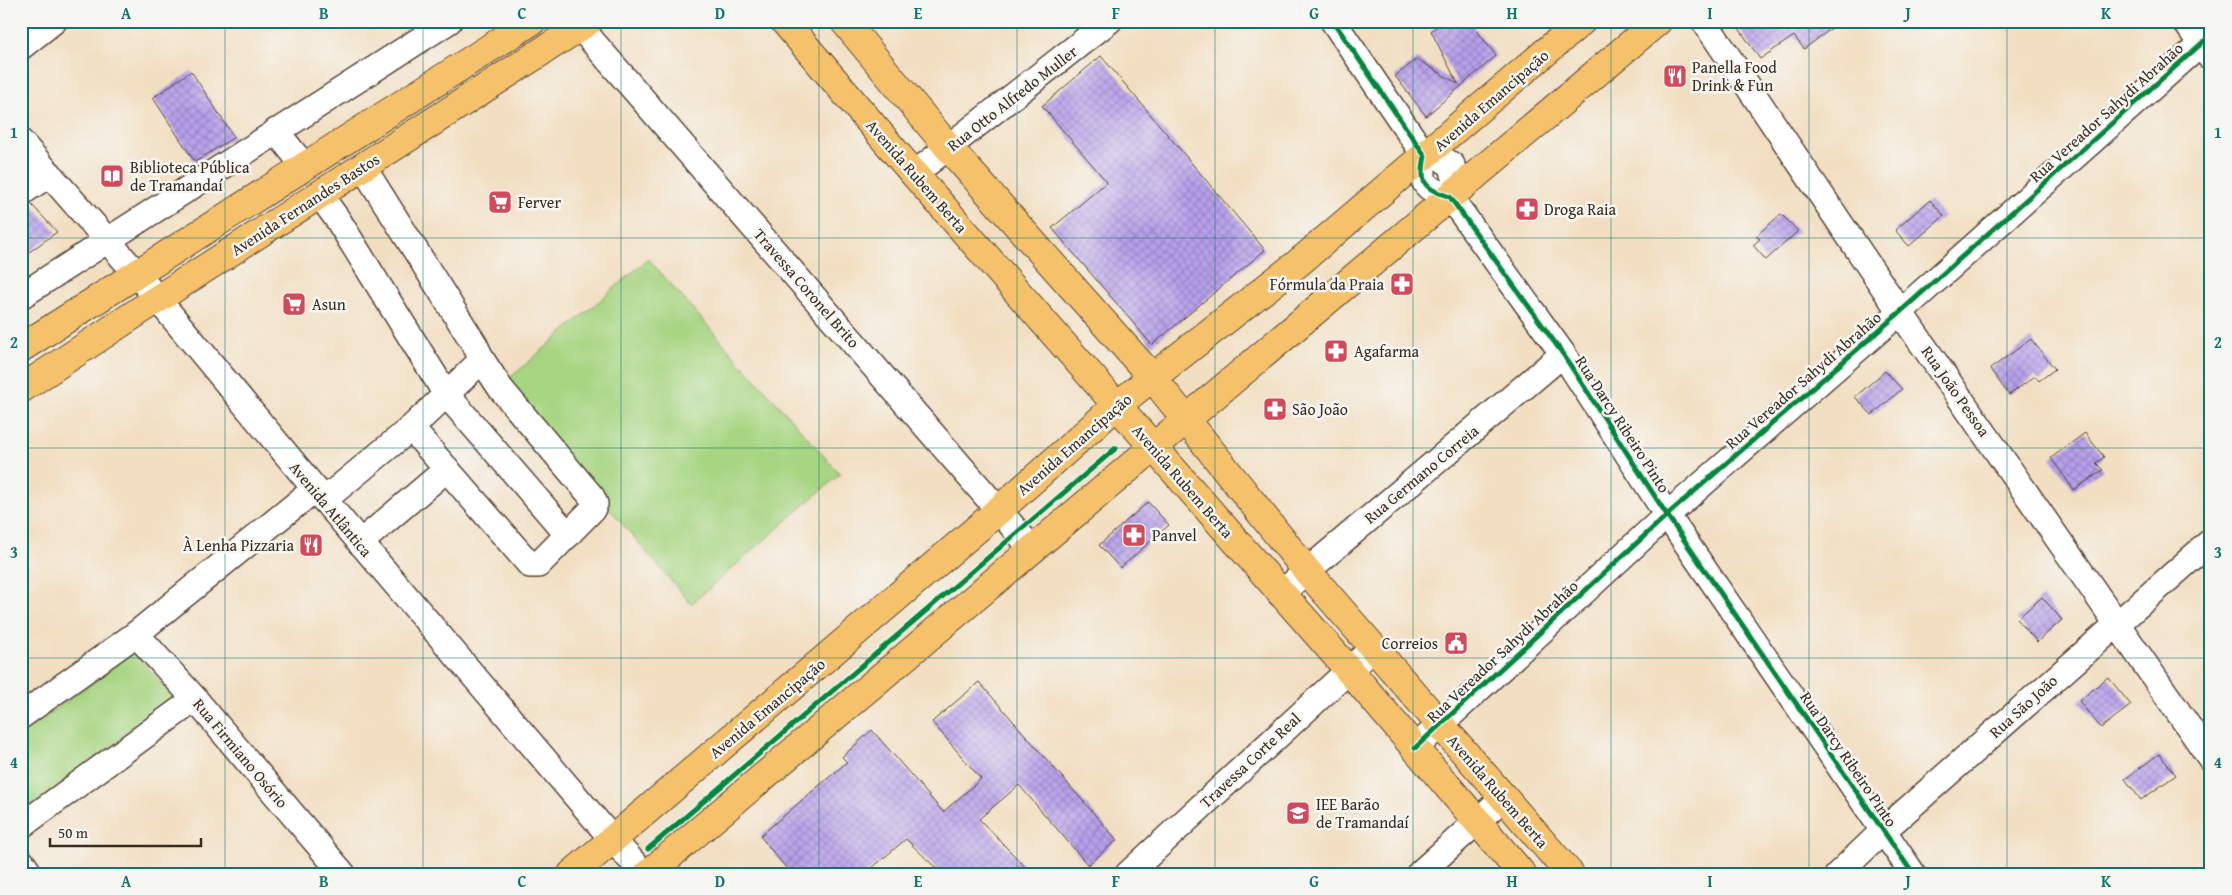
<svg xmlns="http://www.w3.org/2000/svg" width="2232" height="895" viewBox="0 0 2232 895" font-family="'Gentium Book Plus',serif">
<style>
.park{fill:#a7d582;stroke:#718050}
.building{fill:url(#building-cross-hatch)}
.lines{fill:none;stroke-linecap:round;stroke-linejoin:round}
.minor-casing{stroke:#564537;stroke-width:28}
.major-casing{stroke:#564537;stroke-width:30}
.minor{stroke:#fff;stroke-width:25}
.major{stroke:#f5c16b;stroke-width:28}
.cycleway-casing{stroke:#f6f6f2;stroke-width:8}
.cycleway{stroke:#00873e;stroke-width:5}
.grid{fill:none;stroke:#0f766e;stroke-width:1;stroke-opacity:0.55}
.labels{text-anchor:middle;dominant-baseline:central;stroke-width:5;stroke-linejoin:round;paint-order:stroke}
.poi-label{font-size:16px;fill:#3b2a1e;stroke:#f6f6f2;text-anchor:start}
.street-label{font-size:16px;fill:#3b2a1e;stroke:#f6f6f2}
.neatline{fill:none;stroke:#0f766e;stroke-width:2}
.grid-label{font-size:16px;text-anchor:middle;font-weight:bold;fill:#0f766e}
</style>
<defs>
<pattern id="building-cross-hatch" width="8" height="8" patternUnits="userSpaceOnUse" patternTransform="scale(1.25)"><rect width="8" height="8" fill="#b7a0ec"/><path d="M0 0l8 8M0 8l8-8" fill="none" stroke="#9683bf"/></pattern>
</defs>
<rect width="100%" height="100%" fill="#f6f6f2"/>
<filter id="ink" filterUnits="userSpaceOnUse"><feTurbulence type="fractalNoise" baseFrequency=".02" numOctaves="2"/><feDisplacementMap in="SourceGraphic" scale="10" xChannelSelector="R" yChannelSelector="G"/><feConvolveMatrix kernelMatrix="1 2 1 2 8 2 1 2 1" color-interpolation-filters="sRGB"/></filter>
<filter id="wash" filterUnits="userSpaceOnUse"><feTurbulence type="fractalNoise" baseFrequency=".0096" numOctaves="4" result="noise"/><feDisplacementMap in="SourceGraphic" scale="20" xChannelSelector="R" yChannelSelector="G"/><feGaussianBlur stdDeviation="1.12" result="paint"/><feColorMatrix in="noise" values="0 0 0 0 0 0 0 0 0 0 0 0 0 0 0 0 0 1.4 0 .05"/><feComposite in="paint" operator="in"/></filter>
<g filter="url(#wash)">
<rect width="100%" height="100%" fill="#f2dfc2"/>
<g class="park">
<polygon points="648,259 840,474 691,604 503,384"/>
<polygon points="134,652 174,698 21,815 21,734"/>
</g>
<g id="blocks">
<g class="building">
<polygon points="1443,21 1470,21 1496,56 1426,116 1395,76 1417,59 1458,84 1431,31"/>
<polygon points="1734,21 1841,21 1804,49 1794,36 1760,59"/>
<polygon points="1101,56 1265,250 1152,345 1052,228 1107,182 1042,106"/>
<polygon points="191,71 234,137 195,162 153,98"/>
<polygon points="1930,200 1944,216 1909,246 1895,230"/>
<polygon points="31,204 57,232 21,258 21,205"/>
<polygon points="1781,214 1798,231 1766,260 1753,245 1760,239 1756,236"/>
<polygon points="2031,339 2055,369 2039,381 2035,376 2009,395 1990,369"/>
<polygon points="1885,371 1902,389 1872,415 1855,397"/>
<polygon points="2085,433 2104,457 2096,463 2103,470 2074,490 2051,458"/>
<polygon points="1148,502 1169,525 1120,568 1099,545"/>
<polygon points="2042,597 2062,620 2037,642 2017,619"/>
<polygon points="2108,677 2131,705 2101,728 2079,701"/>
<polygon points="979,682 1117,840 1088,865 1019,785 979,819 1032,874 942,874 906,839 865,874 791,874 760,836 847,762 842,757 872,730 943,812 981,779 932,722"/>
<polygon points="2159,754 2176,775 2141,800 2125,779"/>
</g>
</g>
</g>
<g filter="url(#ink)">
<use href="#blocks" fill-opacity="0" stroke="#564537" stroke-width="1"/>
<g class="lines">
<g class="minor-casing">
<g id="minor">
<path d="M 1333,21 L 1425,156 C 1419,185 1425,188 1450,197 L 1563,354 L 1667,515 L 1913,874"/>
<polyline points="1704,21 1900,312 2211,759"/>
<polyline points="2185,21 2209,56"/>
<polyline points="580,27 1033,550"/>
<polyline points="21,47 54,21"/>
<polyline points="276,131 304,166"/>
<polyline points="21,142 136,273 315,489 612,839 644,874"/>
<polyline points="1425,156 1439,157 1452,165 1455,179 1450,197"/>
<polyline points="363,167 475,345 482,360 501,389 592,497 595,504 592,510 538,565 530,565 411,428"/>
<polyline points="914,174 1109,21"/>
<polyline points="24,191 50,174"/>
<polyline points="320,195 338,220 446,394 568,535"/>
<polyline points="21,296 449,21"/>
<polyline points="324,500 411,428 482,360"/>
<polyline points="360,543 447,469"/>
<polyline points="1280,594 1563,354"/>
<polyline points="136,634 195,699 343,874"/>
<polyline points="21,716 136,634 315,489"/>
<polyline points="1415,748 1667,515 1900,312 2211,35"/>
<polyline points="21,826 195,699"/>
<polyline points="21,861 30,874"/>
<polyline points="1128,874 1373,648"/>
<polyline points="1419,874 1504,797"/>
<polyline points="1838,874 1883,831 2211,541"/>
</g>
</g>
<g class="major-casing">
<g id="major">
<polyline points="784,21 914,174 1348,669 1522,874"/>
<polyline points="844,21 948,147 1152,377 1307,571 1570,874"/>
<polyline points="21,348 532,21"/>
<polyline points="21,389 156,300 589,21"/>
<polyline points="572,874 999,510 1116,406 1297,264 1582,21"/>
<polyline points="648,874 1658,21"/>
</g>
</g>
<use href="#minor" class="minor"/>
<use href="#major" class="major"/>
<g class="cycleway-casing">
<g id="cycleway">
<path d="M 1333,21 L 1425,156 C 1419,185 1425,188 1450,197 L 1563,354 L 1667,515 L 1913,874"/>
<polyline points="1415,748 1667,515 1900,312 2211,35"/>
<polyline points="648,849 1116,448"/>
</g>
</g>
<use href="#cycleway" class="cycleway"/>
</g>
</g>
<path class="grid" d="M 225,21 L 225,874M 423,21 L 423,874M 621,21 L 621,874M 819,21 L 819,874M 1017,21 L 1017,874M 1215,21 L 1215,874M 1413,21 L 1413,874M 1611,21 L 1611,874M 1809,21 L 1809,874M 2007,21 L 2007,874M 21,238 L 2211,238M 21,448 L 2211,448M 21,658 L 2211,658"/>
<defs>
<g id="restaurant-square" transform="scale(1.25)"><rect x="-9" y="-9" width="18" height="18" rx="4" fill="#d1495b" stroke="#f6f6f2"/><path d="M-5-6h1v4h1v-4h1v4h1v-4h1v5L-1.5 .5V6h-2V.5L-5-1ZM5-6V6H3V1.5H1.5Q1.5-4 5-6Z" fill="#fff"/></g>
<g id="library-square" transform="scale(1.25)"><rect x="-9" y="-9" width="18" height="18" rx="4" fill="#d1495b" stroke="#f6f6f2"/><path d="M-6-4Q-3-5.5-.7-3.5V5Q-3 3-6 4ZM6-4Q3-5.5 .7-3.5V5Q3 3 6 4Z" fill="#fff"/></g>
<g id="supermarket-square" transform="scale(1.25)"><rect x="-9" y="-9" width="18" height="18" rx="4" fill="#d1495b" stroke="#f6f6f2"/><path d="M-6-5.5h2.5l.6 2H6L4.5 2H-2.5L-4.4-4H-6ZM-1.5 3.2a1.3 1.3 0 1 0 .1 0ZM3 3.2a1.3 1.3 0 1 0 .1 0Z" fill="#fff"/></g>
<g id="pharmacy-square" transform="scale(1.25)"><rect x="-9" y="-9" width="18" height="18" rx="4" fill="#d1495b" stroke="#f6f6f2"/><path d="M-2-6h4v4h4v4h-4v4h-4v-4h-4v-4h4Z" fill="#fff"/></g>
<g id="civic-square" transform="scale(1.25)"><rect x="-9" y="-9" width="18" height="18" rx="4" fill="#d1495b" stroke="#f6f6f2"/><path d="M-.6-6.5H3V-4.5H.6V-3L4-1V1h2V6H-6V1h2V-1L-.6-3ZM-1.2 2.5V6h2.4V2.5Z" fill="#fff"/></g>
<g id="school-square" transform="scale(1.25)"><rect x="-9" y="-9" width="18" height="18" rx="4" fill="#d1495b" stroke="#f6f6f2"/><path d="M0-5L7-2L0 1L-7-2ZM-4 1L0 2.5L4 1V4Q0 6-4 4Z" fill="#fff"/></g>
</defs>
<g fill-rule="evenodd">
<use href="#restaurant-square" x="1675" y="76"/>
<use href="#library-square" x="112" y="176"/>
<use href="#supermarket-square" x="500" y="202"/>
<use href="#pharmacy-square" x="1527" y="209"/>
<use href="#pharmacy-square" x="1402" y="284"/>
<use href="#supermarket-square" x="294" y="304"/>
<use href="#pharmacy-square" x="1336" y="351"/>
<use href="#pharmacy-square" x="1275" y="409"/>
<use href="#pharmacy-square" x="1134" y="535"/>
<use href="#restaurant-square" x="311" y="545"/>
<use href="#civic-square" x="1456" y="643"/>
<use href="#school-square" x="1298" y="813"/>
</g>
<g class="labels">
<g class="poi-label">
<text x="1692" y="67">Panella Food<tspan x="1692" dy="18">Drink &amp; Fun</tspan></text>
<text x="130" y="167">Biblioteca Pública<tspan x="130" dy="18">de Tramandaí</tspan></text>
<text x="518" y="202">Ferver</text>
<text x="1544" y="209">Droga Raia</text>
<text x="1384" y="284" text-anchor="end">Fórmula da Praia</text>
<text x="312" y="304">Asun</text>
<text x="1354" y="351">Agafarma</text>
<text x="1292" y="409">São João</text>
<text x="1152" y="535">Panvel</text>
<text x="294" y="545" text-anchor="end">À Lenha Pizzaria</text>
<text x="1438" y="643" text-anchor="end">Correios</text>
<text x="1316" y="804">IEE Barão<tspan x="1316" dy="18">de Tramandaí</tspan></text>
</g>
<g class="street-label">
<text transform="translate(1012 98) rotate(-38)">Rua Otto Alfredo Muller</text>
<text transform="translate(1491 100) rotate(-41)">Avenida Emancipação</text>
<text transform="translate(2106 112) rotate(-42)">Rua Vereador Sahydi Abrahão</text>
<text transform="translate(917 176) rotate(49)">Avenida Rubem Berta</text>
<text transform="translate(305 204) rotate(-33)">Avenida Fernandes Bastos</text>
<text transform="translate(807 288) rotate(49)">Travessa Coronel Brito</text>
<text transform="translate(1803 380) rotate(-41)">Rua Vereador Sahydi Abrahão</text>
<text transform="translate(1956 391) rotate(55)">Rua João Pessoa</text>
<text transform="translate(1623 424) rotate(57)">Rua Darcy Ribeiro Pinto</text>
<text transform="translate(1074 444) rotate(-41)">Avenida Emancipação</text>
<text transform="translate(1421 474) rotate(-40)">Rua Germano Correia</text>
<text transform="translate(1183 481) rotate(49)">Avenida Rubem Berta</text>
<text transform="translate(331 509) rotate(50)">Avenida Atlântica</text>
<text transform="translate(1502 651) rotate(-43)">Rua Vereador Sahydi Abrahão</text>
<text transform="translate(2023 706) rotate(-42)">Rua São João</text>
<text transform="translate(767 708) rotate(-40)">Avenida Emancipação</text>
<text transform="translate(241 753) rotate(50)">Rua Firmiano Osório</text>
<text transform="translate(1849 759) rotate(56)">Rua Darcy Ribeiro Pinto</text>
<text transform="translate(1250 760) rotate(-43)">Travessa Corte Real</text>
<text transform="translate(1498 791) rotate(49)">Avenida Rubem Berta</text>
</g>
</g>
<rect width="2232" height="895" fill="none" stroke="#f6f6f2" stroke-width="55"/>
<path d="M50 838v8h151v-8" fill="none" stroke="#3b2a1e" stroke-width="2.5"/>
<text x="58" y="838" font-size="15" fill="#3b2a1e" stroke="#f6f6f2" stroke-width="4" paint-order="stroke">50 m</text>
<rect x="28" y="28" width="2176" height="840" class="neatline"/>
<g class="grid-label">
<text x="126" y="19">A</text>
<text x="324" y="19">B</text>
<text x="522" y="19">C</text>
<text x="720" y="19">D</text>
<text x="918" y="19">E</text>
<text x="1116" y="19">F</text>
<text x="1314" y="19">G</text>
<text x="1512" y="19">H</text>
<text x="1710" y="19">I</text>
<text x="1908" y="19">J</text>
<text x="2106" y="19">K</text>
<text x="14" y="138">1</text>
<text x="2218" y="138">1</text>
<text x="14" y="348">2</text>
<text x="2218" y="348">2</text>
<text x="14" y="558">3</text>
<text x="2218" y="558">3</text>
<text x="14" y="768">4</text>
<text x="2218" y="768">4</text>
<text x="126" y="887">A</text>
<text x="324" y="887">B</text>
<text x="522" y="887">C</text>
<text x="720" y="887">D</text>
<text x="918" y="887">E</text>
<text x="1116" y="887">F</text>
<text x="1314" y="887">G</text>
<text x="1512" y="887">H</text>
<text x="1710" y="887">I</text>
<text x="1908" y="887">J</text>
<text x="2106" y="887">K</text>
</g>
</svg>
